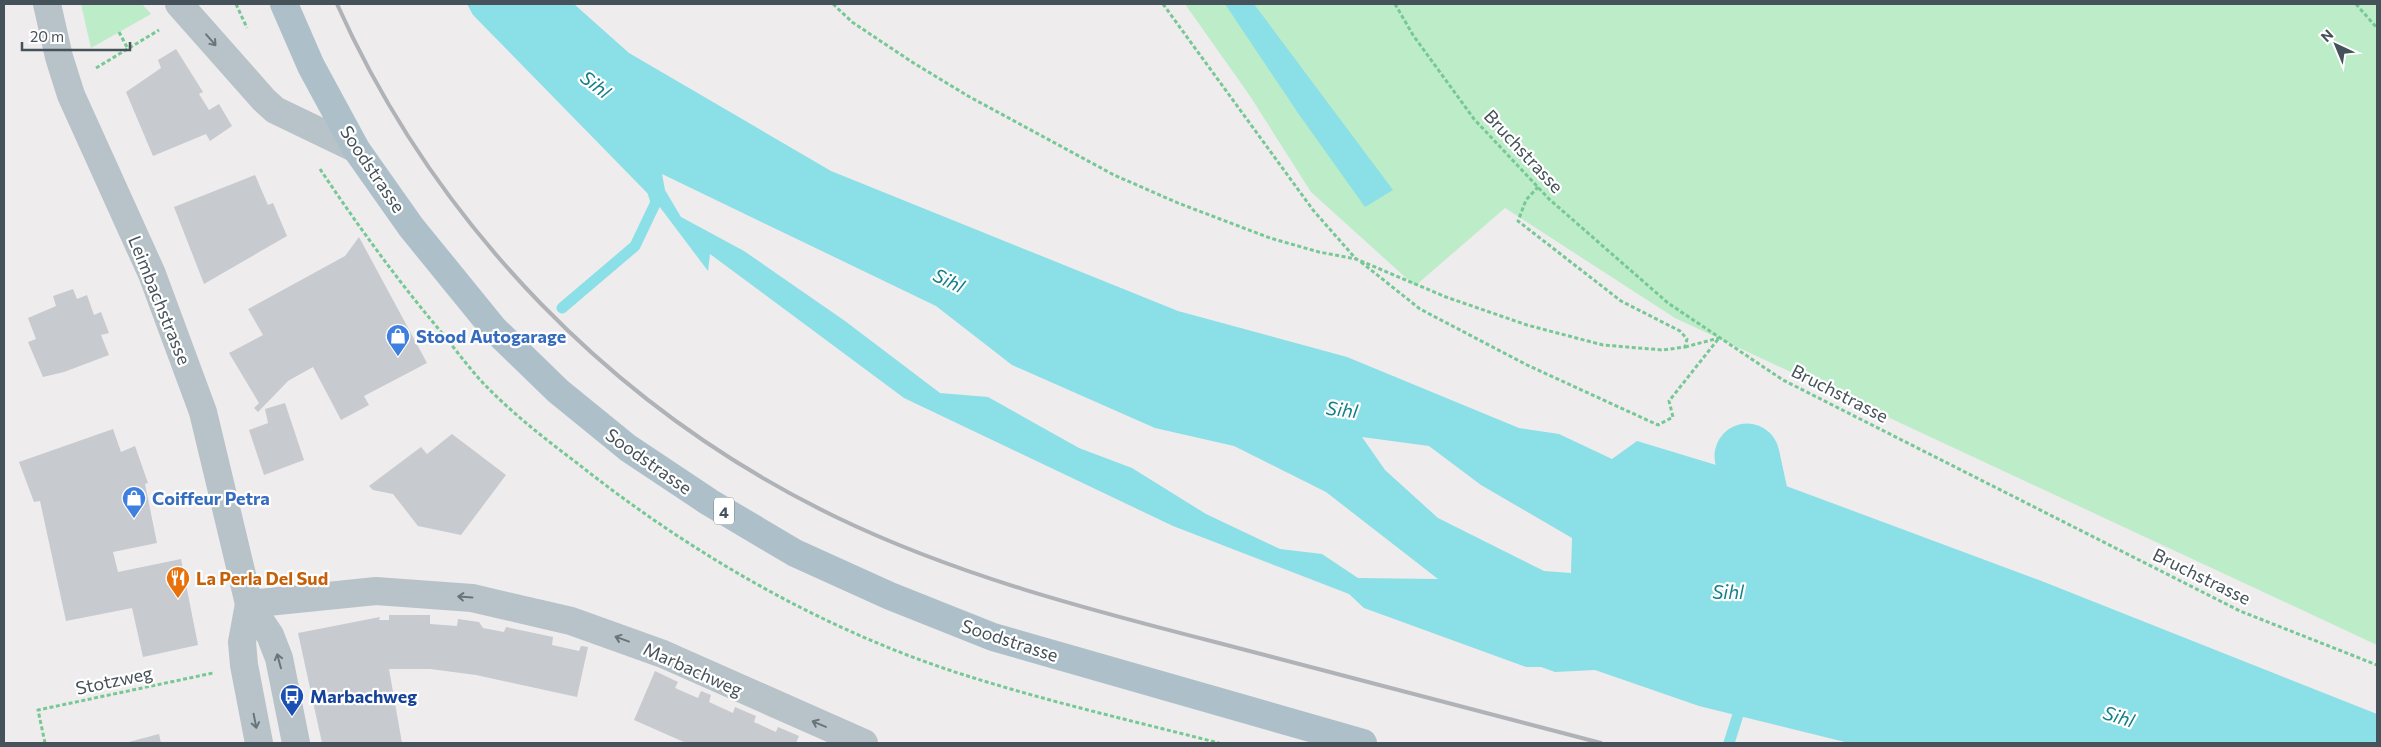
<svg xmlns="http://www.w3.org/2000/svg" width="2381" height="747" viewBox="0 0 2381 747" font-family="Commissioner,sans-serif">
<style>
.green{fill:#bcecc8}
.water{fill:#8bdfe6;fill-rule:evenodd}
.lines{fill:none;stroke-linecap:round;stroke-linejoin:round}
.stream{stroke:#8bdfe6;stroke-width:11}
.river{stroke:#8bdfe6;stroke-width:65}
.building{fill:#c7cacf}
.path{stroke:#76c895;stroke-width:3;stroke-dasharray:4 2.5;stroke-linecap:butt}
.minor{stroke:#b8c3c9;stroke-width:28}
.major{stroke:#adc0ca;stroke-width:28}
.rail{stroke:#afb3b7;stroke-width:4}
.oneway{stroke:#68747b}
.labels{text-anchor:middle;dominant-baseline:central;stroke-width:4.5;stroke-linejoin:round;paint-order:stroke}
.shield{fill:#fff;stroke:#7e868b;stroke-width:1}
.shield-label{font-size:16px;font-weight:bold;fill:#465259}
.street-label{font-size:18px;fill:#465259;stroke:#fff}
.shop-label{font-size:18px;font-weight:bold;fill:#366cbe;stroke:#fff;text-anchor:start}
.food-label{font-size:18px;font-weight:bold;fill:#c56008;stroke:#fff;text-anchor:start}
.transit-label{font-size:18px;font-weight:bold;fill:#164399;stroke:#fff;text-anchor:start}
.water-label{font-size:19px;font-style:italic;fill:#138089;stroke:#fff}
</style>
<rect width="100%" height="100%" fill="#efeced"/>
<g class="green">
<polygon points="81,4 142,4 151,14 91,48"/>
<polygon points="1185,4 2377,4 2377,645 1675,318 1505,208 1415,286 1311,192 1250,96"/>
</g>
<g class="water">
<path d="M 467,4 L 574,4 L 629,53 L 831,171 L 1178,311 L 1347,357 L 1519,428 L 1559,434 L 1612,459 L 1637,441 L 1736,471 L 1762,477 L 2039,580 L 2377,714 L 2377,743 L 1849,743 L 1699,706 L 1595,670 L 1555,672 L 1541,667 L 1526,667 L 1364,608 L 1349,594 L 1173,526 L 904,398 L 710,254 L 708,271 L 656,202 L 473,15 ZM 662,174 L 936,306 L 1012,365 L 1155,428 L 1234,446 L 1326,492 L 1438,579 L 1358,578 L 1322,554 L 1280,549 L 1206,514 L 1132,468 L 1079,448 L 988,397 L 940,393 L 845,321 L 744,251 L 681,217 L 665,190 ZM 1362,437 L 1429,446 L 1481,485 L 1572,538 L 1571,573 L 1544,571 L 1438,518 L 1385,470 Z"/>
<polygon points="1225,4 1254,4 1393,190 1365,207 1298,113"/>
</g>
<g class="lines">
<g class="stream">
<polyline points="562,308 635,246 656,202 652,189"/>
<polyline points="1729,743 1742,702"/>
</g>
<polyline class="river" points="1747,456 1770,562"/>
</g>
<g class="building">
<polygon points="176,49 203,92 199,94 209,110 219,104 232,126 210,141 206,134 153,156 126,92 161,68 158,60"/>
<polygon points="255,175 268,205 273,203 287,236 204,284 174,207"/>
<polygon points="359,237 427,363 364,396 369,405 341,420 313,367 288,381 258,412 254,408 259,403 229,353 263,335 248,309 345,256"/>
<polygon points="73,289 77,299 87,295 94,315 101,312 109,333 101,335 109,355 64,372 43,377 28,342 36,339 28,318 56,306 53,296"/>
<polygon points="285,403 304,460 264,475 249,430 268,423 265,409"/>
<polygon points="113,429 121,452 135,446 148,483 145,484 157,543 113,552 118,572 181,559 198,645 143,657 132,608 66,621 40,501 34,502 19,462"/>
<polygon points="452,434 506,475 461,535 418,526 393,494 373,490 369,486 421,447 427,454"/>
<polygon points="389,615 430,615 430,624 457,626 458,619 479,622 483,628 504,632 506,627 553,637 552,645 579,651 581,646 588,647 577,697 476,675 430,669 389,669 402,743 322,743 298,633 380,617 379,620 389,620"/>
<polygon points="655,671 678,682 675,688 698,698 701,691 711,695 709,702 733,713 735,707 756,716 754,722 776,732 778,727 799,736 796,743 686,743 634,720"/>
<polygon points="159,734 161,743 125,743"/>
</g>
<g class="lines">
<g class="path">
<polyline points="236,4 247,28"/>
<polyline points="833,4 852,22 912,62 968,96 1114,175 1178,203 1270,238 1319,252 1356,259 1446,297 1527,325 1603,345 1663,350 1685,347 1687,339 1680,331 1621,301 1518,221 1526,200 1538,187"/>
<polyline points="1163,4 1313,210 1356,259"/>
<polyline points="1395,4 1413,35 1474,119 1549,199 1668,303 1783,380 2240,611 2377,665"/>
<polyline points="2356,4 2377,28"/>
<polyline points="119,32 128,49"/>
<polyline points="96,68 159,30"/>
<path d="M 320,169 C 358,226 398,281 442,333 C 456,350 469,368 484,384 C 512,413 545,439 577,463 C 694,556 830,634 974,678 C 1054,703 1137,722 1219,743"/>
<polyline points="1361,262 1420,309 1527,365 1658,425 1673,417 1669,401 1719,338"/>
<polyline points="1685,347 1719,338"/>
<polyline points="45,743 38,710 213,673"/>
</g>
<g class="minor">
<polyline points="47,4 59,57 71,95 152,274 203,412 249,604 270,635 279,658 296,743"/>
<polyline points="179,4 264,100 275,110 356,149"/>
<polyline points="249,604 376,591 472,598 571,621 663,654 864,743"/>
<polyline points="249,604 242,642 244,665 259,743"/>
</g>
<polyline class="major" points="284,4 311,66 356,149 411,227 494,329 558,391 628,448 709,502 795,553 890,596 993,637 1363,743"/>
<path class="rail" d="M 337,4 C 437,227 615,410 836,517 C 956,575 1086,609 1215,642 C 1344,676 1473,709 1601,743"/>
</g>
<defs><path id="oneway-shaft" d="M-6 0H5M1.5-3L5.5 0L1.5 3" fill="none" stroke-width="1.6" stroke-linecap="round" stroke-linejoin="round" transform="scale(1.25)"/></defs>
<g class="oneway">
<use href="#oneway-shaft" transform="translate(211 40) rotate(49)"/>
<use href="#oneway-shaft" transform="translate(465 597) rotate(-176)"/>
<use href="#oneway-shaft" transform="translate(622 639) rotate(-160)"/>
<use href="#oneway-shaft" transform="translate(279 661) rotate(-105)"/>
<use href="#oneway-shaft" transform="translate(255 721) rotate(79)"/>
<use href="#oneway-shaft" transform="translate(819 724) rotate(-157)"/>
</g>
<defs>
<g id="shop-pin" transform="scale(1.25)"><path d="M0 17L-7.5 6A9.5 9.5 0 1 1 7.5 6Z" fill="#3f7fe0" stroke="#fff"/><path d="M-5-2.5h2.3a2.7 3.5 0 0 1 5.4 0H5L5.5 6h-11ZM-1.5-2.5h3a1.5 2.3 0 0 0-3 0Z" fill="#fff"/></g>
<g id="restaurant-pin" transform="scale(1.25)"><path d="M0 17L-7.5 6A9.5 9.5 0 1 1 7.5 6Z" fill="#e8710a" stroke="#fff"/><path d="M-5-6h1v4h1v-4h1v4h1v-4h1v5L-1.5 .5V6h-2V.5L-5-1ZM5-6V6H3V1.5H1.5Q1.5-4 5-6Z" fill="#fff"/></g>
<g id="bus-pin" transform="scale(1.25)"><path d="M0 17L-7.5 6A9.5 9.5 0 1 1 7.5 6Z" fill="#1a4fb4" stroke="#fff"/><path d="M-5-6H5V4H4V6H2V4H-2V6H-4V4H-5ZM-3.5-4V0h7V-4ZM-3.5 1.2v1.5H-2V1.2ZM2 1.2v1.5H3.5V1.2Z" fill="#fff"/></g>
</defs>
<g fill-rule="evenodd">
<use href="#shop-pin" x="398" y="336"/>
<use href="#shop-pin" x="134" y="498"/>
<use href="#restaurant-pin" x="178" y="578"/>
<use href="#bus-pin" x="292" y="696"/>
</g>
<g class="labels">
<rect class="shield" x="714" y="497.5" width="20" height="27" rx="4"/>
<g class="shield-label">
<text x="724" y="511">4</text>
</g>
<g class="street-label">
<text transform="translate(1524 151) rotate(47)">Bruchstrasse</text>
<text transform="translate(373 169) rotate(56)">Soodstrasse</text>
<text transform="translate(160 300) rotate(68)">Leimbachstrasse</text>
<text transform="translate(1840 393) rotate(27)">Bruchstrasse</text>
<text transform="translate(649 461) rotate(35)">Soodstrasse</text>
<text transform="translate(2202 576) rotate(26)">Bruchstrasse</text>
<text transform="translate(1010 640) rotate(18)">Soodstrasse</text>
<text transform="translate(693 669) rotate(24)">Marbachweg</text>
<text transform="translate(114 680) rotate(-12)">Stotzweg</text>
</g>
<g class="shop-label">
<text x="416" y="336">Stood Autogarage</text>
<text x="152" y="498">Coiffeur Petra</text>
</g>
<g class="food-label">
<text x="196" y="578">La Perla Del Sud</text>
</g>
<g class="transit-label">
<text x="310" y="696">Marbachweg</text>
</g>
<g class="water-label">
<text transform="translate(596 84) rotate(38)">Sihl</text>
<text transform="translate(949 280) rotate(26)">Sihl</text>
<text transform="translate(1342 409) rotate(7)">Sihl</text>
<text x="1728" y="591">Sihl</text>
<text transform="translate(2119 716) rotate(17)">Sihl</text>
</g>
</g>
<rect width="2381" height="747" fill="none" stroke="#465259" stroke-width="10"/>
<g transform="translate(2336 45) rotate(316)" stroke="#ffffff" stroke-width="4" paint-order="stroke">
<path d="M0-4L9 19L0 12L-9 19Z" fill="#465259"/>
<text y="-8" font-size="14" font-weight="bold" text-anchor="middle" fill="#465259">N</text>
</g>
<path d="M22 42v8h108v-8" fill="none" stroke="#465259" stroke-width="2.5"/>
<text x="30" y="42" font-size="15" fill="#465259" stroke="#ffffff" stroke-width="4" paint-order="stroke">20 m</text>
</svg>
